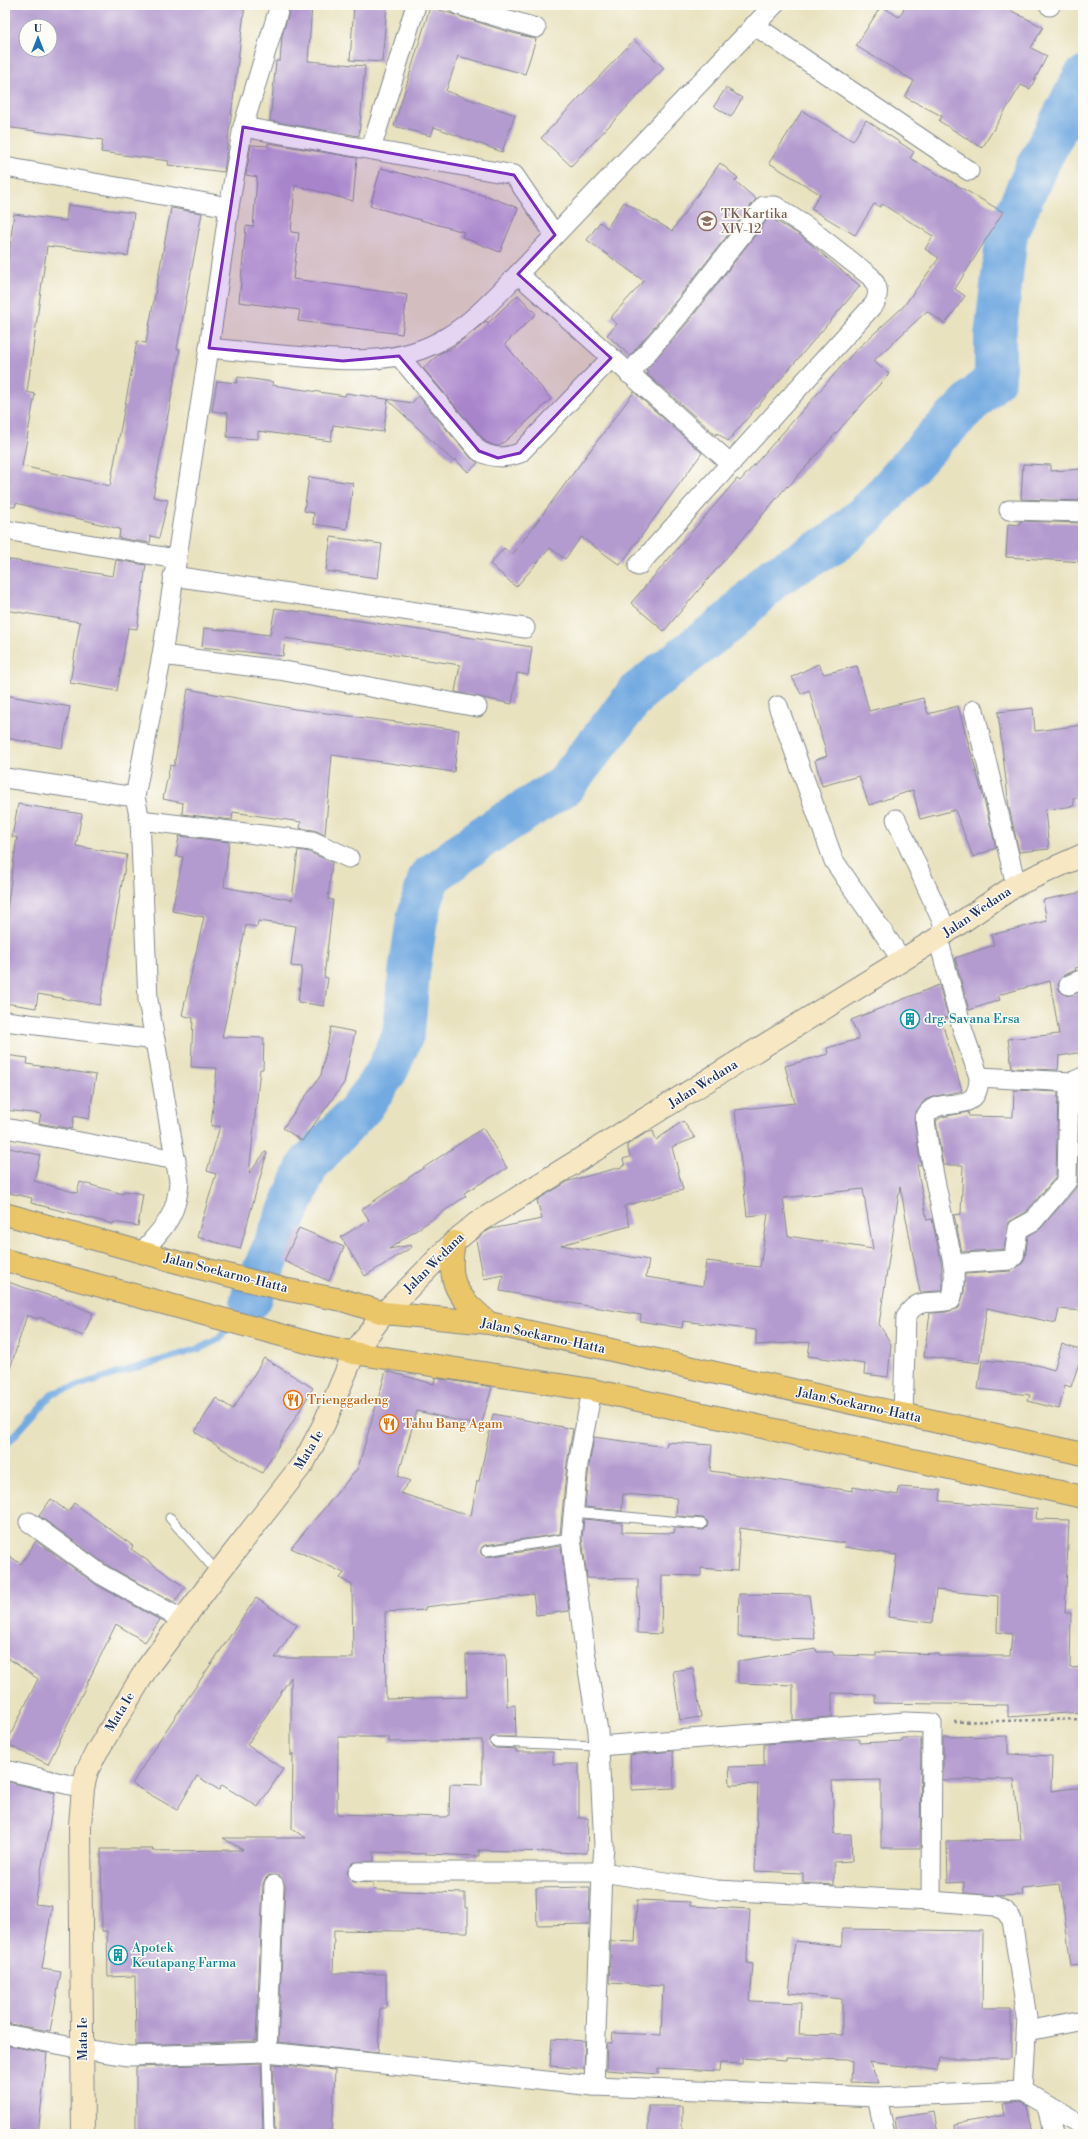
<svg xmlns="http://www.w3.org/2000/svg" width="1088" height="2139" viewBox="0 0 1088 2139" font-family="'Libre Bodoni',serif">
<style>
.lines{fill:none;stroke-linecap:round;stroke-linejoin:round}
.stream{stroke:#73aae1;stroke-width:7}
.river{stroke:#73aae1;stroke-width:42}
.building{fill:#b39acf;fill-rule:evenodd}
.lane-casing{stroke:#82888e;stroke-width:11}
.street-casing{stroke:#82888e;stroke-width:21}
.secondary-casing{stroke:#82888e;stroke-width:24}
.highway-casing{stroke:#82888e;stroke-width:24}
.path{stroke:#82888e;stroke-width:2.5;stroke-dasharray:3 3;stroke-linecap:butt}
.lane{stroke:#fff;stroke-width:9}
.street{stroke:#fff;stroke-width:19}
.secondary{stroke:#f7e8c3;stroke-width:22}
.highway{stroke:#eac669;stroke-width:22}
.marked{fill:#7b2cbf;fill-opacity:0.2;stroke:#7b2cbf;stroke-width:3;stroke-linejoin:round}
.labels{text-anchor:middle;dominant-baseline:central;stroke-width:3;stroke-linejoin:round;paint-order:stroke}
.education-label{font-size:13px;fill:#785e54;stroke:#fdfcf7;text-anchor:start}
.street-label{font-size:13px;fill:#1b2f5e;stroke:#fdfcf7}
.culture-label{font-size:13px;fill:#0d838f;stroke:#fdfcf7;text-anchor:start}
.food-label{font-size:13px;fill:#c56008;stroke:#fdfcf7;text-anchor:start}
</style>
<rect width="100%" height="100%" fill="#fdfcf7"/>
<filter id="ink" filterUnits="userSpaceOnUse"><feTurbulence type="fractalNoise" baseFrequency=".025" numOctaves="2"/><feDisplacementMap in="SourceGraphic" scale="8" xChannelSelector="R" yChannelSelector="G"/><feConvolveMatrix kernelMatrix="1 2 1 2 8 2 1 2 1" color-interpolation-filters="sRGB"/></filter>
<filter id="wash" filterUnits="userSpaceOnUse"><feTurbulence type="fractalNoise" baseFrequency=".012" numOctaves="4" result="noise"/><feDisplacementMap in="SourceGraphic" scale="16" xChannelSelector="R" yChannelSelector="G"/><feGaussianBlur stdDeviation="0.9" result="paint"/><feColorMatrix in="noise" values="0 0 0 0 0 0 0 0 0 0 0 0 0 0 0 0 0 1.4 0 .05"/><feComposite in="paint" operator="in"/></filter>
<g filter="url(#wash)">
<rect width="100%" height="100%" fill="#e9e2bf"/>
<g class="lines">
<polyline class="stream" points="5,1446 53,1393 198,1349 219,1339 251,1299"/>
<polyline class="river" points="251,1299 308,1165 363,1106 388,1069 404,1032 409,973 417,919 429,877 484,836 564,786 639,691 731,620 773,578 836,541 873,508 936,437 995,379 995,337 1007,233 1037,166 1083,78"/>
</g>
<g id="blocks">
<g class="building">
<path d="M 5,5 L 245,5 L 224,172 L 168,165 L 169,161 L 101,152 L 103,140 L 5,127 ZM 26,26 L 50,26 L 50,50 L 26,50 Z"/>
<polygon points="291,5 312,5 308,61 365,66 359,136 270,121 276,61 280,61 282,36"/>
<polygon points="354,5 387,5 382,62 350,60"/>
<polygon points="906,5 1000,5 1043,27 1031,48 1047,56 1030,89 1021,85 982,148 939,121 942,116 905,97 914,81 856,46 881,6 899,17"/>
<polygon points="430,7 509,32 536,39 525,74 458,56 446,91 515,115 502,152 434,127 431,136 394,126"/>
<polygon points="634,40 664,68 571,166 541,138"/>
<polygon points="726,88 742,98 731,117 714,106"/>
<polygon points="802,111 853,141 866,120 914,152 910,158 1003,212 955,289 965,296 945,324 927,311 873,361 889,374 788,487 787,486 664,631 631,603 737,479 740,481 855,351 903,307 939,258 925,249 933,236 882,204 880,207 874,204 855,235 811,209 820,194 769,163"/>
<polygon points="268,143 357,158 353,201 295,185 291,232 299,233 293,279 407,295 402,334 298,321 300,310 239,302 246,226 253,227 257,177 246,175 251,145 268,146"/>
<polygon points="720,163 738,178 735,181 756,199 671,307 630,356 607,335 617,324 610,318 644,281 587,240 600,222 607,228 624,202 672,231"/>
<polygon points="381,168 486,196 485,198 487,196 518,208 500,252 462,237 464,232 370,206"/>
<polygon points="68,205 134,213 128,256 47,246 27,392 35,394 22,466 110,486 137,341 146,343 171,208 202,213 177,349 180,349 153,497 168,500 159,538 151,536 150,543 119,538 120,529 16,503 15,507 5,506 5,283 14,214 66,221"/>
<polygon points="769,217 800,235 860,286 728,441 717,433 716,435 647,374 648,372 646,370 689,321"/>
<polygon points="518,295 536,314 505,344 551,399 516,432 499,446 496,446 486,442 423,368 441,353 452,348 486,321 488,323"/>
<polygon points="238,377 273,382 272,385 345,396 346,393 412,403 418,396 471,458 478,463 468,472 455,459 453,461 388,400 383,432 333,425 331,441 258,431 258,439 227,437 228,413 212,411 217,381 237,383"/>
<polygon points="634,392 702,453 620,565 581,537 565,559 550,548 516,587 490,564 504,548 512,555"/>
<polygon points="1023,464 1051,465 1051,471 1083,469 1083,501 1021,499"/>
<polygon points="309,477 353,483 347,529 313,524 314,513 304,511"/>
<polygon points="1020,521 1083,523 1083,562 1006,557 1008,524 1020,525"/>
<polygon points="331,537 382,544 378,578 326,571"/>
<polygon points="5,559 113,576 116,560 146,565 137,629 128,628 117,691 70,683 80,622 5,610"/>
<polygon points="275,608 532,647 528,675 517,673 512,704 455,692 460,665 285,638 283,656 202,647 204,628 270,635"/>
<polygon points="818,664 824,674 857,666 869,711 923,698 928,714 958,706 982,792 996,848 973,857 955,810 920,819 913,790 869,805 859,776 822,786 815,760 827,756 809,690 801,694 792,677"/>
<polygon points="188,689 295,709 459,730 454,772 332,755 325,835 314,830 300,828 301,822 233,812 232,820 182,814 183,803 163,799 170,765 174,766"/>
<polygon points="5,695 70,707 62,748 5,738"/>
<polygon points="1033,708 1035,731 1083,725 1083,797 1073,798 1074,806 1045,810 1049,849 1019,852 1009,807 998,712"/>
<polygon points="18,804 82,814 76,846 127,855 100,1005 38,994 36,1008 5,1003 5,924 17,837 12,837"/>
<polygon points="179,836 229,842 224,887 292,900 298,850 309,852 332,862 328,899 333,900 324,977 328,978 324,1006 298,1002 302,967 291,966 296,926 258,921 257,927 246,925 222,1037 264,1038 263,1069 260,1069 249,1174 265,1152 267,1153 240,1249 197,1237 216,1174 207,1171 220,1126 211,1126 217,1068 191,1067 193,1018 182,1015 204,917 172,911 183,857 176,856"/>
<polygon points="1083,892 1083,966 1075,968 1076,970 1064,975 1058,984 1059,990 1067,996 1080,992 1083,1012 1083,1052 1059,1056 1058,1070 1012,1068 1008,1039 1059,1034 1050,981 998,995 1000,1000 969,1010 955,958 994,945 991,935 1047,921 1043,900"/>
<path d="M 939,985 L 948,1017 L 941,1019 L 962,1091 L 936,1096 L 925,1100 L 916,1112 L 914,1119 L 921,1165 L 917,1165 L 927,1220 L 932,1219 L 941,1261 L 943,1288 L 942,1291 L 920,1292 L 900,1186 L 879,1324 L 891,1344 L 888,1377 L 864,1374 L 865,1364 L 808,1356 L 810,1342 L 756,1345 L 756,1330 L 683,1321 L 682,1328 L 640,1321 L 641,1315 L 500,1291 L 503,1275 L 484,1279 L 476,1240 L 484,1233 L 491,1229 L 542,1219 L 537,1200 L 569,1181 L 625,1166 L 623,1159 L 630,1157 L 627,1145 L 646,1133 L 653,1131 L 656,1140 L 683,1121 L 695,1138 L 672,1147 L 683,1190 L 624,1206 L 630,1226 L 561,1245 L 649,1260 L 646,1277 L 703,1286 L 706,1261 L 760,1267 L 768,1214 L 747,1216 L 735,1110 L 795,1103 L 785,1066 L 828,1054 L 827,1048 L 859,1039 L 851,1020 ZM 863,1189 L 873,1249 L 788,1236 L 783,1198 Z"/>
<polygon points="331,1027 355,1032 344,1083 302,1141 283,1128 321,1075"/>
<polygon points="5,1055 28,1058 27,1064 96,1075 89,1119 74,1116 72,1129 39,1123 41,1114 5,1110"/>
<polygon points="1014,1090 1058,1092 1056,1177 1026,1212 1009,1222 1004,1249 962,1252 954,1215 961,1214 963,1165 943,1165 936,1121 942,1117 968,1112 969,1116 1013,1117"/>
<polygon points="483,1128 507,1168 464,1193 466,1196 389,1249 411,1245 412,1247 365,1276 341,1237 369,1220 362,1209"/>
<polygon points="5,1147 40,1155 34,1181 77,1193 80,1182 123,1194 124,1191 143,1194 138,1226 114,1222 113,1224 31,1203 32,1198 5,1192"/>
<polygon points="1078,1159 1083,1160 1083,1216 1079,1236 1083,1237 1083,1311 1059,1309 1056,1323 987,1308 979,1363 924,1356 930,1313 946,1312 959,1308 964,1292 965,1274 1011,1271 1022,1264 1025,1258 1028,1236 1041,1228 1076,1188 1078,1181"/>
<polygon points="299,1228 344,1247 329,1281 284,1261"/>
<polygon points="5,1281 53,1297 54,1296 93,1313 83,1336 39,1317 38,1319 27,1315 9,1372 5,1372"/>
<polygon points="1062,1344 1083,1351 1071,1387 1065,1385 1059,1409 1028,1401 1030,1395 978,1389 982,1360 1037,1365 1054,1370"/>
<polygon points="264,1358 313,1388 262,1473 195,1432 216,1398 233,1409"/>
<path d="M 386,1371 L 434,1384 L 435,1378 L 492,1387 L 481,1426 L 417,1411 L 398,1476 L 410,1481 L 400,1493 L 471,1516 L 477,1481 L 479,1481 L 493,1414 L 573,1429 L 567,1463 L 560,1534 L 485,1545 L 482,1547 L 480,1552 L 482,1555 L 487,1557 L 561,1546 L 569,1611 L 536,1615 L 533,1594 L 425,1607 L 425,1610 L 385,1612 L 386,1699 L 467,1697 L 466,1655 L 506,1654 L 507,1706 L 515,1705 L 516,1737 L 493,1737 L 490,1739 L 490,1744 L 495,1748 L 516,1749 L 516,1752 L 553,1752 L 553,1764 L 579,1764 L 579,1818 L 588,1818 L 587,1853 L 479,1850 L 479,1856 L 374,1852 L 374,1861 L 352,1863 L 347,1872 L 353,1882 L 373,1883 L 373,1888 L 375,1890 L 465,1893 L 465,1908 L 468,1908 L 468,1932 L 334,1930 L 333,1973 L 386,1974 L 386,2008 L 380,2008 L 378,2053 L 278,2042 L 285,1885 L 280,1876 L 269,1875 L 265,1879 L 263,1885 L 256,2041 L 136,2045 L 135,1976 L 108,1977 L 107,1931 L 102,1931 L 101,1849 L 153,1849 L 152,1851 L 243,1850 L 223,1838 L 306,1838 L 292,1829 L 293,1753 L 291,1756 L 291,1677 L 247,1745 L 283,1769 L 258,1807 L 222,1785 L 219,1790 L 197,1776 L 177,1810 L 132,1784 L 156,1745 L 256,1598 L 297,1625 L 275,1658 L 353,1658 L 352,1585 L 340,1578 L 344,1573 L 291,1548 L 358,1468 ZM 338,1737 L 389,1737 L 389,1742 L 482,1740 L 482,1785 L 450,1784 L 449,1815 L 445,1817 L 337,1814 Z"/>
<polygon points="594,1437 666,1447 667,1442 712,1445 710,1471 853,1491 853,1487 898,1495 899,1487 941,1490 940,1501 1037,1509 1036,1519 1069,1520 1065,1613 1071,1613 1070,1668 1083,1667 1083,1712 1008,1717 1008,1705 875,1703 875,1694 832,1693 832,1717 793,1720 793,1685 738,1683 738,1661 816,1649 817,1652 833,1652 833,1655 876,1656 876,1652 939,1654 939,1656 1010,1656 1012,1634 997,1632 998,1596 936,1590 932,1623 888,1617 897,1555 844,1547 845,1543 740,1528 737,1571 701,1568 701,1576 662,1575 661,1634 637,1633 638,1579 587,1578 582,1538 584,1519 622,1523 622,1532 674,1533 675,1528 704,1530 707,1527 708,1522 703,1518 676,1516 677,1498 623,1494 622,1511 585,1507 589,1466"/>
<polygon points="51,1499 68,1512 74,1503 133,1546 131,1549 185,1587 174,1602 108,1566 39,1516"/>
<polygon points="36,1541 97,1585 160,1620 145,1642 116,1624 48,1764 6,1744 38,1679 5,1656 5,1553 21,1564"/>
<polygon points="739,1594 809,1595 815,1639 738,1637"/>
<polygon points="693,1668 701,1717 680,1720 673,1671"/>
<polygon points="1008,1736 1008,1754 1052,1756 1051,1791 1083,1787 1083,1965 1071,1966 1060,1884 1022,1888 1023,1895 999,1896 964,1893 964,1882 948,1883 947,1841 1021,1840 1014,1779 943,1780 943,1737"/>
<polygon points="902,1738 921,1738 920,1848 881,1848 881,1780 832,1781 834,1834 851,1834 852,1861 834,1862 834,1885 803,1883 803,1873 755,1871 758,1784 730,1785 729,1767 764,1766 764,1744 832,1739 859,1739 859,1743 902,1741"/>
<polygon points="673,1751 674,1788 632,1790 630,1755"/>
<polygon points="5,1781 55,1793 35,1904 52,1906 42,1969 61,1972 50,2031 5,2023"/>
<polygon points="590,1887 589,1924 537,1925 536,1888"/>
<polygon points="637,1900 690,1902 690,1906 750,1909 747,1955 747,1963 753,1964 750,2001 801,2003 799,2034 842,2035 842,1999 789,1993 795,1941 842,1946 842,1929 983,1931 982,2008 1011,2008 1011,2058 939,2058 937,2070 869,2062 879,2083 851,2082 852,2062 847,2060 786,2058 786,2061 742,2058 742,2064 720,2063 719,2071 658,2068 658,2074 606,2070 607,2043 612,2043 613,2033 661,2035 663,1986 609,1983 611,1941 635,1942"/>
<polygon points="552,2039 585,2041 584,2069 550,2066"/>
<polygon points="5,2045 47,2053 38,2134 5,2134"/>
<polygon points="261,2063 263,2134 136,2134 136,2067"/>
<polygon points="273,2064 335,2070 332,2134 275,2134"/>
<polygon points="1020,2102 1027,2106 1033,2134 956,2134 955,2124 1005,2115 1003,2104"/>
<rect x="648" y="2106" width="34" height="28"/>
<polygon points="934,2112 938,2134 897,2134 895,2118"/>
</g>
</g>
</g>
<g filter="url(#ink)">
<use href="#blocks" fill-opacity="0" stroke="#82888e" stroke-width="1"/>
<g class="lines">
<g class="lane-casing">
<g id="lane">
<polyline points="573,1512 702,1524"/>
<polyline points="170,1518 218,1573"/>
<polyline points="486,1551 571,1538"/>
<polyline points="495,1742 599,1746"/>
<polyline points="267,2052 269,2134"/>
</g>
</g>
<g class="street-casing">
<g id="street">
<polyline points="458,5 536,28"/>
<polyline points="1049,5 1050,6"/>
<polyline points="754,25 969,171"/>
<polyline points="243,127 514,175 555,235"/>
<polyline points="371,149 416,5"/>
<polyline points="5,167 229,207"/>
<polyline points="518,274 731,464"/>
<polyline points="209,348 229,207 243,127 280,5"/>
<path d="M 399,356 L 479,451 C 494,459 505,458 520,453 L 611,358"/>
<path d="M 629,374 L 680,314 L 764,206 L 775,206 L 810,229 L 870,276 C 877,285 880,291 875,303 L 638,566"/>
<polyline points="1009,510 1083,512"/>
<polyline points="5,530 176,559"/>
<polyline points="173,576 525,628"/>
<polyline points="162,655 279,670 477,707"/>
<polyline points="778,706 834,861 902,960"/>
<polyline points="974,710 1016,885"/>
<polyline points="5,778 135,797"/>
<polyline points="896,819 947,932"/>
<polyline points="140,820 312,841 349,858"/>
<polyline points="1069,985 1083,979"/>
<polyline points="5,1021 155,1040"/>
<polyline points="979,1077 1072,1082"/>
<polyline points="5,1128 176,1160"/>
<path d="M 143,1251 C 165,1226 177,1216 179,1181 L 148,1000 L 140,820 L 135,797 L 162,655 L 209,348 C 237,351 265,354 293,356 C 347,361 400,366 447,337 C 474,321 496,296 518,274 L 774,5"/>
<polyline points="953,1264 1010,1260 1014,1256 1018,1229 1033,1221 1067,1181 1069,1090 1072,1082 1083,1077"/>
<path d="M 903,1415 L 906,1316 C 920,1295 931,1306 951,1300 C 960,1273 948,1245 943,1218 C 936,1186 928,1151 925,1118 C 936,1091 979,1121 979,1077 L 963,1031 L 938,938"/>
<polyline points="29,1522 102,1575 183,1620"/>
<polyline points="599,1746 905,1722 932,1723 931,1901"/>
<polyline points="5,1770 83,1788"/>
<polyline points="358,1872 602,1872 604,1846 598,1731 585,1651 571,1538 578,1464 592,1390"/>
<polyline points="1027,2031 1083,2020"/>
<polyline points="5,2034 83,2049 129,2056 267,2052 594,2086 877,2097 1023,2091 1083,2126"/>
<polyline points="267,2052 274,1885"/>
<polyline points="594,2086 602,1872 717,1890 931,1901 996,1906 1005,1911 1012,1920 1027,2017 1023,2091"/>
<polyline points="877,2097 885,2134"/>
<polyline points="1047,2105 1053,2134"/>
</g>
</g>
<g class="secondary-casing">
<polyline id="secondary" points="83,2134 80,1825 83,1788 87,1771 96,1753 147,1668 218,1573 304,1462 324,1424 354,1353 384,1313 454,1242 477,1223 938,938 1016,885 1083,855"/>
</g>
<g class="highway-casing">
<g id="highway">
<polyline points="5,1214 184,1264 283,1289 342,1300 384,1313 489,1323 1083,1454"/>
<path d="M 454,1242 C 446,1285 458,1296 489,1323"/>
<polyline points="5,1260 314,1344 354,1353 592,1390 1083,1497"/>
</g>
</g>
<polyline class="path" points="954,1722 1083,1719"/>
<use href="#lane" class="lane"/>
<use href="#street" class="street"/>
<use href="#secondary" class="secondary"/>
<use href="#highway" class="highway"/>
</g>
</g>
<path class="marked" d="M 243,127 L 514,175 L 555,235 L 518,274 L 611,358 L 520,453 L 498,458 L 479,451 L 399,356 L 343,361 L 209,348 Z"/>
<defs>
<g id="school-ring" transform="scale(1)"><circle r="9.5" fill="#fdfcf7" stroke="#8d6e63" stroke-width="1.5"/><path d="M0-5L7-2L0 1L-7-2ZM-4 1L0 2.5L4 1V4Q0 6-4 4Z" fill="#8d6e63"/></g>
<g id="building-ring" transform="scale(1)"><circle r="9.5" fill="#fdfcf7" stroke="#0f9aa8" stroke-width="1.5"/><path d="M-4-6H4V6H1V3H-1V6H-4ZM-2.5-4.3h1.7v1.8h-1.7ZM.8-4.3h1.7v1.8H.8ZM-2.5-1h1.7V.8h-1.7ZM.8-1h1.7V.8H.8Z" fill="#0f9aa8"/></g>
<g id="restaurant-ring" transform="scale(1)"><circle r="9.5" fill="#fdfcf7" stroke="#e8710a" stroke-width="1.5"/><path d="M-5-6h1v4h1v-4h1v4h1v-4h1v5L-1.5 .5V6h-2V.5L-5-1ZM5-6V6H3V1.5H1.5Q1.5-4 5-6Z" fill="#e8710a"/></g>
</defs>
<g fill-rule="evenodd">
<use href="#school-ring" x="707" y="221"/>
<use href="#building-ring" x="910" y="1019"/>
<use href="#restaurant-ring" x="293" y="1400"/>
<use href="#restaurant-ring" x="389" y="1424"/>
<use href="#building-ring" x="118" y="1955"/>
</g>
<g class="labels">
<g class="education-label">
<text x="721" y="214">TK Kartika<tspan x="721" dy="15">XIV-12</tspan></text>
</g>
<g class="street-label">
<text transform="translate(977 912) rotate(-34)">Jalan Wedana</text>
<text transform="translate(703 1084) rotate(-32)">Jalan Wedana</text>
<text transform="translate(434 1263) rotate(-45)">Jalan Wedana</text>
<text transform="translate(226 1273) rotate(14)">Jalan Soekarno-Hatta</text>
<text transform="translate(543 1336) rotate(12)">Jalan Soekarno-Hatta</text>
<text transform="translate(859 1405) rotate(12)">Jalan Soekarno-Hatta</text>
<text transform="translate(309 1450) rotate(-59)">Mata Ie</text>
<text transform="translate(120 1712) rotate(-59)">Mata Ie</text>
<text transform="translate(83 2039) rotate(-90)">Mata Ie</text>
</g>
<g class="culture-label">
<text x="924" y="1019">drg. Savana Ersa</text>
<text x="132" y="1948">Apotek<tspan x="132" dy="15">Keutapang Farma</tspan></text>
</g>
<g class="food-label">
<text x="307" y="1400">Trienggadeng</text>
<text x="403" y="1424">Tahu Bang Agam</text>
</g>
</g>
<rect width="1088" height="2139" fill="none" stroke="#fdfcf7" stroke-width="20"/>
<g transform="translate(38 38)"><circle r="19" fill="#fdfcf7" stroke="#a3aaba"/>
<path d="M0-3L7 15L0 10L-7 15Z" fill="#1f6fb2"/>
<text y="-6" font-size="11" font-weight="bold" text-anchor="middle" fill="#1b2f5e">U</text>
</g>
</svg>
